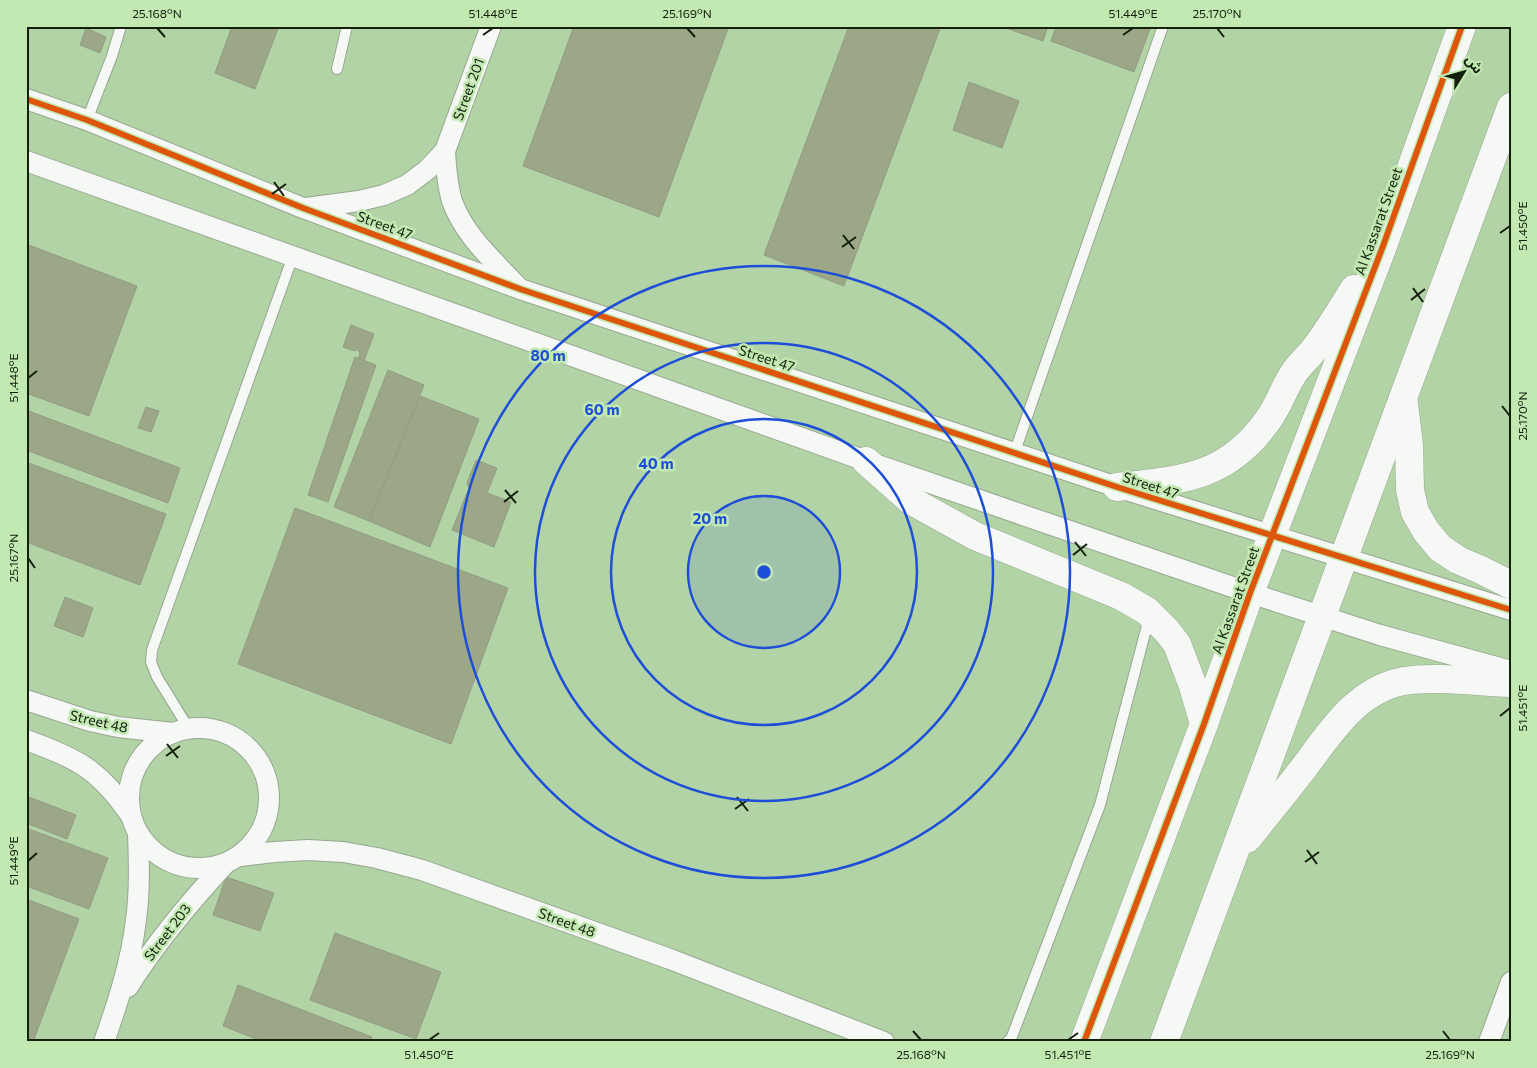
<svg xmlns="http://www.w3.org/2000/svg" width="1537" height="1068" viewBox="0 0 1537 1068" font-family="Commissioner,'Noto Sans Arabic',sans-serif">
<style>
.built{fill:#b2d3a5}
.building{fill:#9ba786;stroke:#929d84}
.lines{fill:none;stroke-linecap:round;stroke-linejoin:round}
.lane-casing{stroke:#97a791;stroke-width:12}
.street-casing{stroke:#97a791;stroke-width:22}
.secondary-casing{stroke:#97a791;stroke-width:29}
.lane{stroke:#f5f8f4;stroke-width:10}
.street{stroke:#f5f8f4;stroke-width:20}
.secondary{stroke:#f5f8f4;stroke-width:28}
.cycleway-casing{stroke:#c3e9b3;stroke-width:9}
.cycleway{stroke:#dd560c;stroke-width:6}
.ticks{fill:none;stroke:#12200c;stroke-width:2}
.ring{fill:none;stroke:#1d4ed8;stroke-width:2.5}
.labels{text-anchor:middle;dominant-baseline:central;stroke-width:5;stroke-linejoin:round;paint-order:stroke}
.street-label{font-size:14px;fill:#12200c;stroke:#c3e9b3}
.centre{fill:#1d4ed8;stroke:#c3e9b3;stroke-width:2.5}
.ring-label{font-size:15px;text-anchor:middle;font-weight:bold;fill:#1d4ed8;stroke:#c3e9b3;stroke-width:5;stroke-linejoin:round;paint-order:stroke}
.neatline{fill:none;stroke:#12200c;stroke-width:2}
.ticks-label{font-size:12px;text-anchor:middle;fill:#12200c}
</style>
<rect width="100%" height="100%" fill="#bbcfb3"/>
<rect class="built" x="26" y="26" width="1485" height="1016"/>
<g class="building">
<polygon points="232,26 279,26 255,89 215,73"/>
<polygon points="574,26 729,26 659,217 523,166"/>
<polygon points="849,26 941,26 844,286 764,255"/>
<polygon points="1000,26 1048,26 1043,41"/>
<polygon points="1056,26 1143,26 1150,29 1134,72 1051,41"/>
<polygon points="86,28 106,37 100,53 80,45"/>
<polygon points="969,82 1019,101 1002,148 953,130"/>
<polygon points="26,244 137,286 89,416 26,393"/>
<polygon points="351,325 374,334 364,361 358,359 360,353 357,349 355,351 343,347"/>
<polygon points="355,357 376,365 328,502 308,495"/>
<polygon points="388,370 424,385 369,521 334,507"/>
<polygon points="420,396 479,419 430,547 369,521"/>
<polygon points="146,407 159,411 151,432 138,428"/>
<polygon points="26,410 180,468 168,503 26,450"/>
<polygon points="476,460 497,468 487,493 511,502 494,547 452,530 469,488 467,483"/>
<polygon points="26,462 166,514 140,585 26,542"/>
<polygon points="295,508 508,588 451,744 238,664"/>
<polygon points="65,597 93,608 83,637 54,626"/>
<polygon points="26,796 76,815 67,839 26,823"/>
<polygon points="26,828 108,858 89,909 26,886"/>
<polygon points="226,877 274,893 260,931 213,915"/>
<polygon points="26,899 79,919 33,1042 26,1042"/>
<polygon points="335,933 441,972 416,1039 310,1000"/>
<polygon points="238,985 372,1037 370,1042 264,1042 223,1026"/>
</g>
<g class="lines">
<g class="lane-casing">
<g id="lane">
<polyline points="337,69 347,26"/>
<polyline points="87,120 112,56 121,26"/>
<polyline points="1014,454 1163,26"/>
<polyline points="189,729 157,677 151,662 152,650 293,256"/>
<polyline points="1007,1042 1011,1039 1100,805 1149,618"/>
</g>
</g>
<g class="street-casing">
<g id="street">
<polyline points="26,99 87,120 303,208 520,289 1117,487 1511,610"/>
<path d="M 445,151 C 446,168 447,184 452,201 C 464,235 493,260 517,286"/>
<polyline points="26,161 866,461 1250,593 1380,635 1511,671"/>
<polyline points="306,208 359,201 384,195 407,185 427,170 445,151 491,26"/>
<polyline points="26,700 90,721 118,727 173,733"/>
<circle cx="199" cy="798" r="70"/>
<path d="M 26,740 C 77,758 100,770 131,816"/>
<polyline points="240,856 274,852 308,850 343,852 377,858 422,870 670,959 884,1042"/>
<path d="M 128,987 C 156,942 189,903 225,864"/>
<path d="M 104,1042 C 118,1002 131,962 136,920 C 140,891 139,862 138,833"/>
<polyline points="1489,1042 1511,982"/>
</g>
</g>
<g class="secondary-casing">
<g id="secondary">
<polyline points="1404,404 1409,445 1410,490 1415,512 1426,531 1440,548 1458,560 1479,569 1511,585"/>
<polyline points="866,461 910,500 975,536 1121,596 1147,611 1167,631 1177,644 1193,686 1204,724"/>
<path d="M 1117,487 C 1182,480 1227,478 1268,420 C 1278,407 1283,390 1292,376 C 1298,365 1309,357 1316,347 C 1330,328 1342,308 1354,289"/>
<path d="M 1247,839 C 1264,818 1282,796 1299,774 C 1328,737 1354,690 1404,681 C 1435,676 1479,682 1511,683"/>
<polyline points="1084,1042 1204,724 1250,593 1383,246 1462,26"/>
<polyline points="1164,1042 1511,107"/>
</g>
</g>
<use href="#lane" class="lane"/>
<use href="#street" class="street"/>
<use href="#secondary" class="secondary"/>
<g class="cycleway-casing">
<g id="cycleway">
<polyline points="26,99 87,120 303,208 520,289 1117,487 1511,610"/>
<polyline points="1084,1042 1204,724 1250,593 1383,246 1462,26"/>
</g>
</g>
<use href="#cycleway" class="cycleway"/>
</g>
<path class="ticks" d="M 157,28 L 165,37M 687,28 L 695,37M 1217,28 L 1224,37M 483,35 L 493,28M 1123,35 L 1133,28M 274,182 L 284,196M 272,194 L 286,184M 1500,233 L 1510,226M 843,235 L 854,249M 842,247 L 856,237M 1413,288 L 1423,302M 1411,300 L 1425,289M 28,378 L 37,371M 1502,406 L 1510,416M 505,490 L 516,503M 504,502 L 518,491M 1075,542 L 1086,556M 1073,555 L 1087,544M 28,558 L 35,568M 1500,716 L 1510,708M 167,744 L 178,758M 166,756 L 180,746M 737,797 L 748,811M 735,809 L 749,799M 1307,850 L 1317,864M 28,861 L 37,853M 1305,862 L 1319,852M 913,1031 L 921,1040M 1443,1031 L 1450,1040M 429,1040 L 439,1033M 1068,1040 L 1078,1033"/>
<circle cx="764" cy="572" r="76" fill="#1d4ed8" fill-opacity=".12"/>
<g class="ring">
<circle cx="764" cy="572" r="76"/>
<circle cx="764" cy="572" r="153"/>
<circle cx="764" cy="572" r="229"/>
<circle cx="764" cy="572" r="306"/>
</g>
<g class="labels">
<g class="street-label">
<text transform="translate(468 89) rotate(-70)">Street 201</text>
<text transform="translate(1378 221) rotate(-70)">Al Kassarat Street</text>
<text transform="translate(385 225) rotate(20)">Street 47</text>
<text transform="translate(767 358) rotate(18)">Street 47</text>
<text transform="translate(1151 485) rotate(18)">Street 47</text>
<text transform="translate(1235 600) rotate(-70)">Al Kassarat Street</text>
<text transform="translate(99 721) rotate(13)">Street 48</text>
<text transform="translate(567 922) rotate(20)">Street 48</text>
<text transform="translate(167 932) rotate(-53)">Street 203</text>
</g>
</g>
<circle cx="764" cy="572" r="8" class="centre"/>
<g class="ring-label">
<text x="548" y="361">80 m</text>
<text x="602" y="415">60 m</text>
<text x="656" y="469">40 m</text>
<text x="710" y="524">20 m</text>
</g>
<rect width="1537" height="1068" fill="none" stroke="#c3e9b3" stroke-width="55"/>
<g transform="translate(1464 72) rotate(53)" stroke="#c3e9b3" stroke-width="4" paint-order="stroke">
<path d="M0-4L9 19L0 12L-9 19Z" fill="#12200c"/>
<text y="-8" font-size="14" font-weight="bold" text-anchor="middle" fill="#12200c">ش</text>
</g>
<rect x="28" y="28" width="1482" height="1012" class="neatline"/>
<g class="ticks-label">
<text x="157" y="18">25.168°N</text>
<text x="493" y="18">51.448°E</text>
<text x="687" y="18">25.169°N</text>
<text x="1133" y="18">51.449°E</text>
<text x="1217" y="18">25.170°N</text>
<text transform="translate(1523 226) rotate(-90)" y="4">51.450°E</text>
<text transform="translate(14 378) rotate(-90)" y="4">51.448°E</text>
<text transform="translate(1523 416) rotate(-90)" y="4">25.170°N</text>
<text transform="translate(14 558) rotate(-90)" y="4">25.167°N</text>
<text transform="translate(1523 708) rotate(-90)" y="4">51.451°E</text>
<text transform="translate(14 861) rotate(-90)" y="4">51.449°E</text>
<text x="429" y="1059">51.450°E</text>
<text x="921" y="1059">25.168°N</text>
<text x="1068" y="1059">51.451°E</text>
<text x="1450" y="1059">25.169°N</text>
</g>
</svg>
